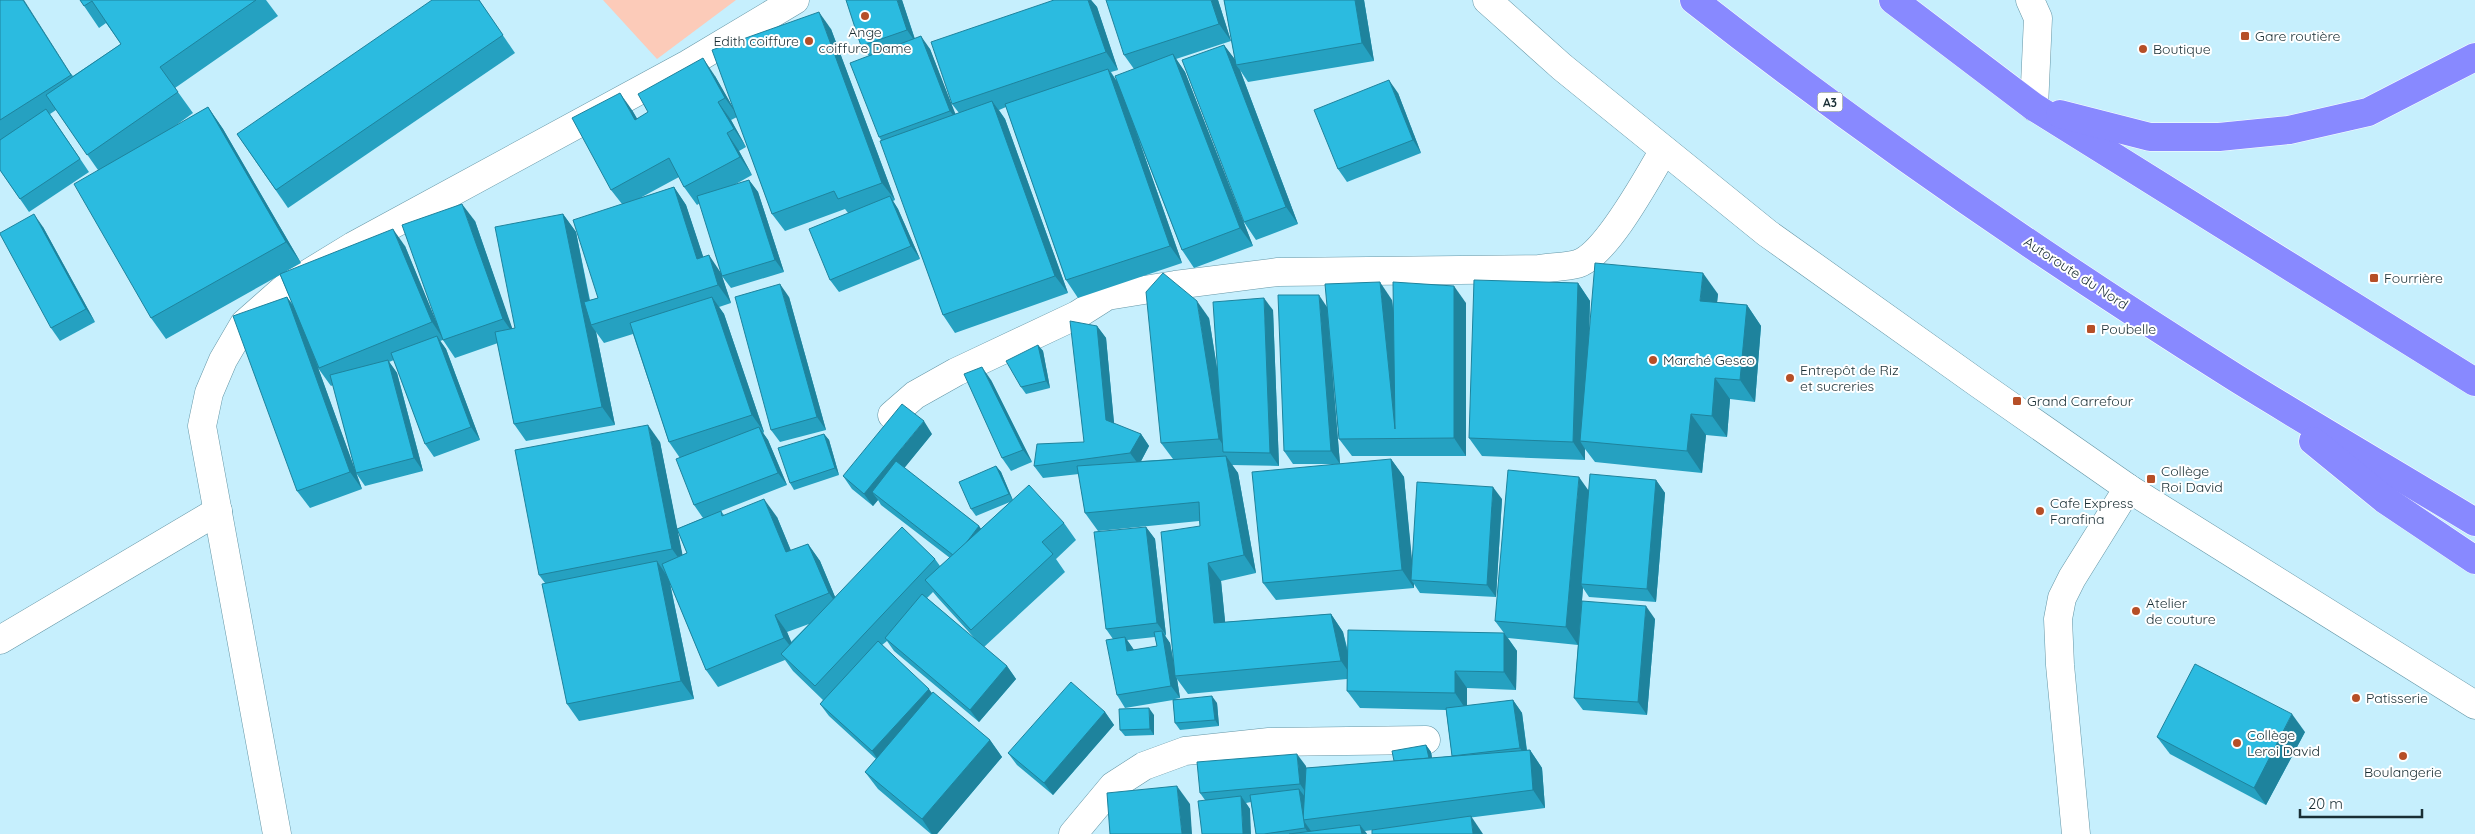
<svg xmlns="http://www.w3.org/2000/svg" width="2475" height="834" viewBox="0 0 2475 834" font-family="Quicksand,sans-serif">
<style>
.green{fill:#fccbb9}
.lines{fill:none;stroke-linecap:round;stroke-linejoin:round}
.minor-casing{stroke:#6496a6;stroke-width:29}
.highway-casing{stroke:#fff;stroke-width:29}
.minor{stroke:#fff;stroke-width:28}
.highway{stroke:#8889ff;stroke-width:28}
.wall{fill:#25a1c1;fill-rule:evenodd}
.shaded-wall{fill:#1e839d}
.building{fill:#2bbbe0;stroke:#1e839d}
.poi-dot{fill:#b64f27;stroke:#fff;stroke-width:2}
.labels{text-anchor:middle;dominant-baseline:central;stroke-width:4;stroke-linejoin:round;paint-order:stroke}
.shield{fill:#fff;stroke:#5e6d71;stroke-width:1}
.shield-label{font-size:12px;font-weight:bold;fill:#192e34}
.poi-label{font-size:14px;fill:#192e34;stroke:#fff;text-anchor:start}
.street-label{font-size:14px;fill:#192e34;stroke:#fff}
</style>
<rect width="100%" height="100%" fill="#c6effd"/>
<polygon class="green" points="603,0 736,0 657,59"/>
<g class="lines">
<g class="minor-casing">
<g id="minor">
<polyline points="1487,0 1562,67 1767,233 1979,384 2128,488 2475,705"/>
<polyline points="2030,0 2038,18 2034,107"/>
<path d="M 892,415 L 915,395 L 956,372 L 1077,315 L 1107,296 L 1175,285 L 1278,272 L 1539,269 C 1551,267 1565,267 1577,264 C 1606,256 1648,177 1664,150"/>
<polyline points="0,640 218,511"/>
<polyline points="277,834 202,426 209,393 223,360 244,324 286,287 353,246 688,64 795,0"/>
<polyline points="1073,834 1113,786 1144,766 1185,751 1269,742 1426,740"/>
<polyline points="2076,834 2060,665 2058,619 2062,598 2072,578 2128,488"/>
</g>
</g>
<g class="highway-casing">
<g id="highway">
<path d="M 1694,0 C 1867,136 2050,261 2236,378 C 2315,427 2396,474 2475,522"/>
<polyline points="1893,0 2034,107 2475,382"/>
<polyline points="2060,114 2150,137 2219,137 2289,130 2368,112 2475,57"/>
<polyline points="2313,441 2384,499 2475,560"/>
</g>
</g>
<use href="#minor" class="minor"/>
<use href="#highway" class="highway"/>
</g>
<g class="wall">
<path d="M 0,0 L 73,76 L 121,44 L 106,23 L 99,28 L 80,0 L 266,0 L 278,16 L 175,88 L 193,113 L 171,129 L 208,107 L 223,129 L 301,263 L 285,272 L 405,246 L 436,322 L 475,221 L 512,329 L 515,328 L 563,214 L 576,232 L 590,300 L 598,298 L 622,204 L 611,190 L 632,110 L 637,119 L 715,76 L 734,110 L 831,29 L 895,200 L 893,201 L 898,209 L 920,259 L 839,292 L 830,280 L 848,213 L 845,209 L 785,231 L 772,214 L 737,117 L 731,120 L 746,147 L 739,151 L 752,175 L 734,185 L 749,180 L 758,192 L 784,272 L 731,288 L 722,276 L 700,203 L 697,205 L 684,187 L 679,177 L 640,198 L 674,187 L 686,205 L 703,257 L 721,273 L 731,303 L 719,307 L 724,314 L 764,432 L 763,433 L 768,440 L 787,485 L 721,511 L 724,515 L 777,517 L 791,551 L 808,544 L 820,561 L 835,597 L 935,559 L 940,566 L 950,558 L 881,505 L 878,500 L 873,506 L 852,489 L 843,476 L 932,434 L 904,468 L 979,526 L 981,529 L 1010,502 L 976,516 L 971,509 L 996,466 L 1001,472 L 1013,500 L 1064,523 L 1076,540 L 1056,559 L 1065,572 L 984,647 L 1007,666 L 1016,679 L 979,722 L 894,651 L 887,641 L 882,645 L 932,693 L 990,740 L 1002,757 L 937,834 L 931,834 L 878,789 L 865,772 L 876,759 L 829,716 L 820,704 L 823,700 L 793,671 L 785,660 L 718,687 L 706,670 L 670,583 L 694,699 L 579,721 L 567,704 L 545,583 L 539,575 L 660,442 L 677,529 L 703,518 L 694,505 L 680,458 L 669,442 L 633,334 L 604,343 L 596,332 L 615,425 L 526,441 L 514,424 L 498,343 L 455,358 L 443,340 L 440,341 L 446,349 L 480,440 L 434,457 L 425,444 L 394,360 L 389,362 L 397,373 L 423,471 L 365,486 L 356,473 L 333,385 L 331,386 L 318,368 L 362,489 L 310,508 L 297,491 L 287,297 L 293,305 L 280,275 L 166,339 L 151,318 L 98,170 L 56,110 L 50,114 L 89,172 L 29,212 L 0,170 ZM 677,529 L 687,553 L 682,555 ZM 933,592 L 938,598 L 977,641 L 927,598 ZM 809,624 L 791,642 L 787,632 Z"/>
<polygon points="479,0 515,53 288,208 237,134"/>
<polygon points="902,0 915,39 930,49 955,114 959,113 952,104 1054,0 1091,0 1097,7 1118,70 1111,72 1116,80 1134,69 1124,55 1218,0 1231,41 1176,59 1185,72 1253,246 1194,268 1182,250 1138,137 1182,263 1078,298 1066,280 1006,107 999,110 1005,119 1068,293 955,333 943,315 881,140 879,137 869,56 861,46"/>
<polygon points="1224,0 1364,0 1374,61 1248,82 1240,70 1298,224 1256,240 1244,222 1224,45 1235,60"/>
<polygon points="1398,93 1421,153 1347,182 1338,169"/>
<polygon points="43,227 95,322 60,341 51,328"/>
<polygon points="1578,283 1590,301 1589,333 1718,294 1717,302 1747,305 1761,326 1755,402 1730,399 1727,437 1706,435 1702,473 1595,462 1585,449 1585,460 1482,456 1469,438"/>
<polygon points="789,297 826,430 780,442 771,430"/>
<polygon points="1392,300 1394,315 1466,303 1466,456 1352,456 1339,439 1330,345 1340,464 1293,464 1284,451 1327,306"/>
<path d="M 1273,310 L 1279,466 L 1232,465 L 1238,473 L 1256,573 L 1221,581 L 1225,622 L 1331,614 L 1343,632 L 1348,651 L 1504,633 L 1495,621 L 1588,490 L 1656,480 L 1665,493 L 1656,602 L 1589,597 L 1583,588 L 1582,601 L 1655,619 L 1647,715 L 1583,710 L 1574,698 L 1578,645 L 1508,638 L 1517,651 L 1516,690 L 1467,688 L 1467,706 L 1513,700 L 1522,713 L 1527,750 L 1530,750 L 1542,768 L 1545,808 L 1365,831 L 1367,834 L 1256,834 L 1251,802 L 1246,803 L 1250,809 L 1205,800 L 1200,793 L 1306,766 L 1306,768 L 1394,761 L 1426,745 L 1431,752 L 1432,758 L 1452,756 L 1446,710 L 1360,708 L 1347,691 L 1347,679 L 1188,694 L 1177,679 L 1180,698 L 1175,699 L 1217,703 L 1219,726 L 1180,730 L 1175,723 L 1173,700 L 1125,708 L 1117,695 L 1113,639 L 1106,629 L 1146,527 L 1155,539 L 1166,635 L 1165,636 L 1170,643 L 1174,663 L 1200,526 L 1199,521 L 1098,531 L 1085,513 L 1079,474 L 1043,478 L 1034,466 L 1084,442 L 1097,326 L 1106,338 L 1114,424 L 1141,434 L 1149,446 L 1141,461 L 1173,459 L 1161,443 L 1209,318 L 1218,373 ZM 1155,637 L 1157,646 L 1134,650 L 1127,640 Z"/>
<polygon points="1038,345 1043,351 1050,388 1026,394 1021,387"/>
<polygon points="991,380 1032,462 1011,471 1002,458"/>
<polygon points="824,434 829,440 839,475 794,490 790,483"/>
<polygon points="1391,459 1404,477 1412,565 1502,499 1496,597 1420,593 1414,584 1414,588 1276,600 1263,583"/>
<polygon points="1105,712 1114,725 1053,795 1017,765 1008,753"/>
<polygon points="1154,715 1154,735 1125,736 1120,730"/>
<polygon points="2305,732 2266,805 2170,754 2157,737"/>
</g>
<g class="shaded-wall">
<polygon points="23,0 24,0 83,93 71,75"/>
<polygon points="897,0 902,0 916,43 907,30"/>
<polygon points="1088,0 1091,0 1097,7 1118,70 1106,52"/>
<polygon points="1211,0 1218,0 1231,41 1219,24"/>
<polygon points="1355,0 1364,0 1374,61 1362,43"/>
<polygon points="819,12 831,29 895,200 882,183"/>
<polygon points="921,36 930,49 959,123 950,111"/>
<polygon points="1224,45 1237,62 1236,65 1240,70 1298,224 1286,207"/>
<polygon points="1173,54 1185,72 1253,246 1240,228"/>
<polygon points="703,58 715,76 738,116 725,98"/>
<polygon points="1108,69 1120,86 1182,263 1170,246"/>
<polygon points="1389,80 1398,93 1421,153 1413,140"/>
<polygon points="620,93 632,110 648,137 635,120"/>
<polygon points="992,101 1005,119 1068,293 1055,276"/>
<polygon points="718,102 731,120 746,147 734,129"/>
<polygon points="208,107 223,129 301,263 286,242"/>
<polygon points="727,133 739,151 752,175 740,157"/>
<polygon points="749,180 758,192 784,272 775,260"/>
<polygon points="674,187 686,205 710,277 697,259"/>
<polygon points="890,196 898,209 920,259 911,246"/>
<polygon points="462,204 475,221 515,336 503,319"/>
<polygon points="34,214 43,227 95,322 86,309"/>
<polygon points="563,214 576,232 594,324 591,325 596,332 615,425 602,407"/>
<polygon points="393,229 405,246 444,340 432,322"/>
<polygon points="709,255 721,273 731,303 718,285"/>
<polygon points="1703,273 1718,294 1715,322 1700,301"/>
<polygon points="1380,282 1392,300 1407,438 1395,429"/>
<polygon points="1578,283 1590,301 1586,442 1580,441 1585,449 1585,460 1573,442"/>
<polygon points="780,284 789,297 826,430 817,417"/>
<polygon points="1454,286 1466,303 1466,456 1454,438"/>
<polygon points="1319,295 1327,307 1340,464 1331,451"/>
<polygon points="287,297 299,315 362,489 350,472"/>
<polygon points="712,297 724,314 764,432 752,415"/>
<polygon points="1264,298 1273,310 1279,466 1270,453"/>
<polygon points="1197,301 1209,318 1230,452 1228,452 1219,439"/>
<polygon points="1747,305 1761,326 1755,402 1740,380"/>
<polygon points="1097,326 1106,338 1115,433 1106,420"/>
<polygon points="437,336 446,349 480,440 471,427"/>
<polygon points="1038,345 1043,351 1050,388 1046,381"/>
<polygon points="388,360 397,373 423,471 414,458"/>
<polygon points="982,367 991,380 1032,462 1023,450"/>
<polygon points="1715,378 1730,399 1727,437 1712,416"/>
<polygon points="1691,414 1706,435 1702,473 1687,451"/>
<polygon points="924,421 932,434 880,498 872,492 878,500 873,506 864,494"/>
<polygon points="648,425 660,442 685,567 672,549"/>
<polygon points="759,427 768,440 787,485 778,473"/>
<polygon points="824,434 829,440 839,475 835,468"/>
<polygon points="1141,434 1149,446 1139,465 1130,453"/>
<polygon points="1226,456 1238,473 1256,573 1244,555"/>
<polygon points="1391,459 1404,477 1414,580 1411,580 1414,584 1414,588 1402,570"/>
<polygon points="996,466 1001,472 1013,501 1009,494"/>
<polygon points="1579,477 1591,494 1581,584 1583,588 1578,645 1566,627"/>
<polygon points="1656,480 1665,493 1656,602 1647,589"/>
<polygon points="1493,487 1502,499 1496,597 1487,585"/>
<polygon points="764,499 777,517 799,570 786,552"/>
<polygon points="979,526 988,539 956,556"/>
<polygon points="1146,527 1155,539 1166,635 1157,623"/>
<polygon points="808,544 820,561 841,611 829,593"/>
<polygon points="657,561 669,579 694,699 681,681"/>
<polygon points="1208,563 1221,581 1227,640 1214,623"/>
<polygon points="1646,606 1655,619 1647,715 1638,702"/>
<polygon points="1331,614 1343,632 1353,678 1341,661"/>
<polygon points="775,615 787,632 797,655 784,638"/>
<polygon points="1162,631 1170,643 1176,676 1175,676 1177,679 1180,698 1171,686"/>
<polygon points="1504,633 1517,651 1516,690 1504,672"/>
<polygon points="1125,637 1134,650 1136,664 1127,651"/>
<polygon points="1007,666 1016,679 979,722 970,710"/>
<polygon points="1455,671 1467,688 1467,711 1455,693"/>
<polygon points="929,689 938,702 881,764 872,751"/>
<polygon points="1212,696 1217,703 1219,726 1215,720"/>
<polygon points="1513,700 1522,713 1528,761 1520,748"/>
<polygon points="1149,708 1154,715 1154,735 1150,729"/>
<polygon points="1105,712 1114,725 1053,795 1044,783"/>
<polygon points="2292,714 2305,732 2266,805 2254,788"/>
<polygon points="990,740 1002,757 937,834 932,834 922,819"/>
<polygon points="1426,745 1431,752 1434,769 1430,762"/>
<polygon points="1530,750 1542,768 1545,808 1533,790"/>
<polygon points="1297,754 1306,766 1309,797 1300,784"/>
<polygon points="1177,786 1190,804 1192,834 1182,834"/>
<polygon points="1299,789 1308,801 1304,820"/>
<polygon points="1241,796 1250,809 1251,834 1243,834"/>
<polygon points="1471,816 1483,834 1473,834"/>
<polygon points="1304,821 1313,834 1309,834 1305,828"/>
<polygon points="1360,825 1367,834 1362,834"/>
</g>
<g class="building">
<polygon points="0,0 23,0 71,75 0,120"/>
<polygon points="80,0 256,0 160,67 178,92 87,155 46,95 121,44 92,1 84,6"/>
<polygon points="432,0 479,0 503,35 276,190 237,134"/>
<polygon points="846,0 897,0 907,30 861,46"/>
<polygon points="1054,0 1088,0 1106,52 952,104 931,42"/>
<polygon points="1106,0 1211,0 1219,24 1124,55"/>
<polygon points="1224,0 1355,0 1362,43 1236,65"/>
<polygon points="819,12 882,183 838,199 834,191 772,214 712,50"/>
<polygon points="921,36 950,111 879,137 850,63"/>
<polygon points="1224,45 1286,207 1244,222 1182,60"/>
<polygon points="1173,54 1240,228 1182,250 1115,76"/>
<polygon points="703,58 725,98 718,102 734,129 727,133 740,157 684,187 669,158 611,190 572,118 620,93 635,120 648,112 638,94"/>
<polygon points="1108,69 1170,246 1066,280 1005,104"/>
<polygon points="1389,80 1413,140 1338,169 1314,110"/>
<polygon points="992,101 1055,276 943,315 880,141"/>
<polygon points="208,107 286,242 151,318 74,184"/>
<polygon points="46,109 80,159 20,199 0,170 0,140"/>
<polygon points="749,180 775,260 722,276 697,196"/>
<polygon points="674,187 697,259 709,255 718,285 591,325 584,302 598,298 573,220"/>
<polygon points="890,196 911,246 830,280 809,229"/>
<polygon points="462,204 503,319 443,340 402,225"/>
<polygon points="34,214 86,309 51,328 0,234 0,233"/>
<polygon points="563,214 602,407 514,424 495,332 515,328 495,227"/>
<polygon points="393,229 432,322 319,368 280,274"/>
<polygon points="1595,263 1703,273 1700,301 1747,305 1740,380 1715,378 1712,416 1691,414 1687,451 1580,441"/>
<polygon points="1163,273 1197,301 1219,439 1161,443 1146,292"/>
<polygon points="1474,280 1578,283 1573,442 1469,438"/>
<polygon points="1380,282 1395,429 1393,282 1454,286 1454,438 1339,439 1325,284"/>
<polygon points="780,284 817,417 771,430 735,297"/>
<polygon points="1278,295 1319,295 1331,451 1284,451"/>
<polygon points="287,297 350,472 297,491 233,316"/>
<polygon points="712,297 752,415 669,442 630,323"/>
<polygon points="1264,298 1270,453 1223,452 1213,302"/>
<polygon points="1070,321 1097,326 1106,420 1141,434 1130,453 1034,466 1037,444 1084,442"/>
<polygon points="437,336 471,427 425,444 391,353"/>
<polygon points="1038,345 1046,381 1021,387 1006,361"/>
<polygon points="388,360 414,458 356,473 330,375"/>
<polygon points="982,367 1023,450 1002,458 964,374"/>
<polygon points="902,404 924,421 864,494 843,476"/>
<polygon points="648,425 672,549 539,575 515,450"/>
<polygon points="759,427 778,473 694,505 676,459"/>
<polygon points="824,434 835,468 790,483 778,448"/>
<polygon points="1226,456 1244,555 1208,563 1214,623 1331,614 1341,661 1175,676 1161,532 1200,526 1199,502 1085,513 1077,466"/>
<polygon points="1391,459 1402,570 1263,583 1252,472"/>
<polygon points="896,461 979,526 966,543 953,555 872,492"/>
<polygon points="996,466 1009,494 971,509 959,482"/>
<polygon points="1508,470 1579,477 1566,627 1495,621"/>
<polygon points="1590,474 1656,480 1647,589 1581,584"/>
<polygon points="1417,482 1493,487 1487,585 1411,580"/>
<polygon points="1029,485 1064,523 1042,542 1053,554 971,630 925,580"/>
<polygon points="764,499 786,552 808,544 829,593 775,615 784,638 706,670 662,564 687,553 677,529 721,511 722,516"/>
<polygon points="902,527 935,559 815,686 781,654"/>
<polygon points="1146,527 1157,623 1106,629 1094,532"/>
<polygon points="657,561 681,681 567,704 542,584"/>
<polygon points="922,594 1007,666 970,710 885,638"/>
<polygon points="1582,601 1646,606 1638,702 1574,698"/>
<polygon points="1348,630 1504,633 1504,672 1455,671 1455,693 1347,691"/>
<polygon points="1162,631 1171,686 1117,695 1106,640 1125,637 1127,651 1157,646 1154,632"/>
<polygon points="878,641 929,689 872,751 820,704"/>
<polygon points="2195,664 2292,714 2254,788 2157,737"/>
<polygon points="1071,682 1105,712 1044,783 1008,753"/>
<polygon points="933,692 990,740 922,819 865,772"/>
<polygon points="1212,696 1215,720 1175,723 1173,700"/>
<polygon points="1513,700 1520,748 1452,756 1446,708"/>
<polygon points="1149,708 1150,729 1120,730 1119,709"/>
<polygon points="1426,745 1429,758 1394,761 1392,751"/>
<polygon points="1530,750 1533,790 1303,820 1306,768"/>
<polygon points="1297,754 1300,784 1200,793 1197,762"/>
<polygon points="1177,786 1182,834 1110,834 1107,793"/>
<polygon points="1299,789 1305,828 1264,834 1256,834 1250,795"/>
<polygon points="1241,796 1243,834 1202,834 1198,801"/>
<polygon points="1471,816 1473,834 1372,834 1372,830"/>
<polygon points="1360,825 1362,834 1289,834"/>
</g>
<g class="poi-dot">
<circle cx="865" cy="16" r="5"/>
<rect x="2240" y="31" width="10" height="10" rx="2.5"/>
<circle cx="809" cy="41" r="5"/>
<circle cx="2143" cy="49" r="5"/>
<rect x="2369" y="273" width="10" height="10" rx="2.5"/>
<rect x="2086" y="324" width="10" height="10" rx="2.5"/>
<circle cx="1653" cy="360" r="5"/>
<circle cx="1790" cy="378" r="5"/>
<rect x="2012" y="396" width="10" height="10" rx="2.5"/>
<rect x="2146" y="474" width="10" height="10" rx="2.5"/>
<circle cx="2040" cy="511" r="5"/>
<circle cx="2136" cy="611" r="5"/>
<circle cx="2356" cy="698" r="5"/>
<circle cx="2237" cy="743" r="5"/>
<circle cx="2403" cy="756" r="5"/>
</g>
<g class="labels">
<rect class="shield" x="1817.5" y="92.5" width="25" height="19" rx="4"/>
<g class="shield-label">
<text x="1830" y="102">A3</text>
</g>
<g class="poi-label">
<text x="865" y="32" text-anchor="middle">Ange<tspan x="865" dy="16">coiffure Dame</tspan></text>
<text x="2255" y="36">Gare routière</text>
<text x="799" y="41" text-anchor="end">Edith coiffure</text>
<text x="2153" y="49">Boutique</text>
<text x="2384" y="278">Fourrière</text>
<text x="2101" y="329">Poubelle</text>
<text x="1663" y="360">Marché Gesco</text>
<text x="1800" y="370">Entrepôt de Riz<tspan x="1800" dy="16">et sucreries</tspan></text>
<text x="2027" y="401">Grand Carrefour</text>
<text x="2161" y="471">Collège<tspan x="2161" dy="16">Roi David</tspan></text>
<text x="2050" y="503">Cafe Express<tspan x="2050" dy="16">Farafina</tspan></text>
<text x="2146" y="603">Atelier<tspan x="2146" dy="16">de couture</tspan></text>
<text x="2366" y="698">Patisserie</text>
<text x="2247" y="735">Collège<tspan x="2247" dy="16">Leroi David</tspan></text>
<text x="2403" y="772" text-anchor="middle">Boulangerie</text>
</g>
<g class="street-label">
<text transform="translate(2076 273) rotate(33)">Autoroute du Nord</text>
</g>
</g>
<path d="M2300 809v8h122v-8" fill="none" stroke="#192e34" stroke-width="2.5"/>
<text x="2308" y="809" font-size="15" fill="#192e34" stroke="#ffffff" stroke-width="4" paint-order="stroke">20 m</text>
</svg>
